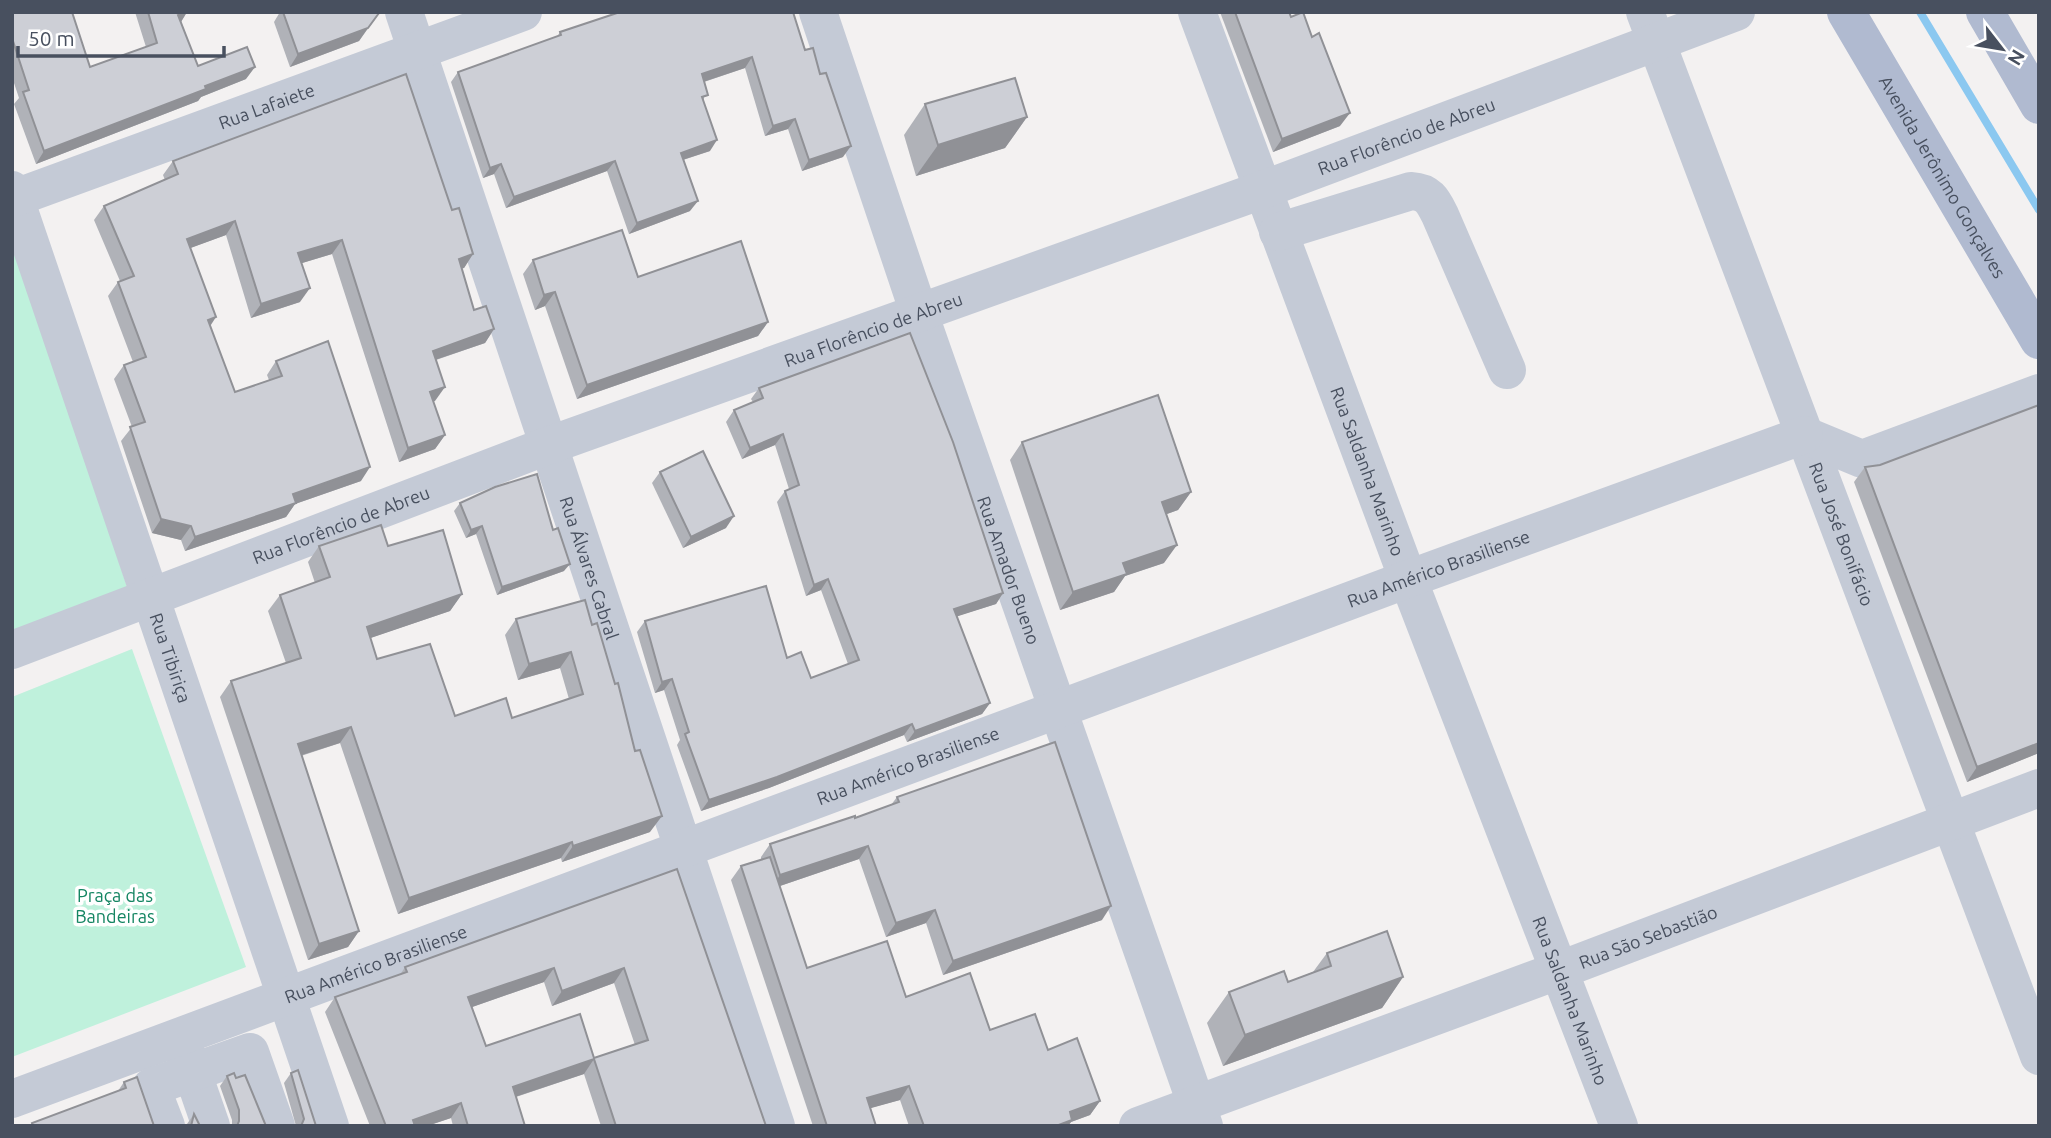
<svg xmlns="http://www.w3.org/2000/svg" width="2051" height="1138" viewBox="0 0 2051 1138" font-family="Ubuntu,sans-serif">
<style>
.green{fill:#bff1dc}
.lines{fill:none;stroke-linecap:round;stroke-linejoin:round}
.stream{stroke:#8bc8f0;stroke-width:8}
.minor{stroke:#c4cad6;stroke-width:38}
.major{stroke:#b0bad0;stroke-width:38}
.wall{fill:#b0b2b8;fill-rule:evenodd}
.shaded-wall{fill:#909196}
.building{fill:#cdcfd6;stroke:#909196;stroke-width:2;fill-rule:evenodd}
.labels{text-anchor:middle;dominant-baseline:central;stroke-width:7;stroke-linejoin:round;paint-order:stroke}
.street-label{font-size:18px;fill:#48505f;stroke:#fff}
.park-label{font-size:18px;fill:#148562;stroke:#fff}
</style>
<rect width="100%" height="100%" fill="#f3f1f1"/>
<g class="green">
<polygon points="12,231 129,593 12,639"/>
<polygon points="132,649 246,967 12,1057 12,697"/>
</g>
<g class="lines">
<polyline class="stream" points="1920,12 2039,210"/>
<g class="minor">
<path id="s1" d="M 404,12 L 776,1126"/>
<path id="s2" d="M 818,12 L 919,313 L 1204,1126"/>
<path id="s3" d="M 1197,12 L 1408,579 L 1619,1126"/>
<path id="s4" d="M 1645,12 L 2039,1056"/>
<path id="s5" d="M 12,190 L 330,1126"/>
<path id="s6" d="M 12,199 L 523,12"/>
<path d="M 1278,232 L 1411,191 C 1429,192 1433,201 1440,215 L 1507,370"/>
<polyline points="1804,435 1862,459 2039,393"/>
<path id="s7" d="M 12,650 L 547,446 L 1262,190 L 1736,12"/>
<polyline points="184,1048 211,1126"/>
<path id="s8" d="M 12,1099 L 1408,579 L 1804,435"/>
<polyline points="166,1126 151,1087 250,1052 276,1126"/>
<path id="s9" d="M 1138,1126 L 1560,970 L 2039,788"/>
</g>
<g class="major">
<path id="s10" d="M 1846,12 L 2039,340"/>
<polyline points="1985,12 2039,105"/>
</g>
</g>
<g class="wall">
<polygon points="12,12 90,67 146,47 135,12 187,12 181,22 198,66 246,79 201,97 198,101 36,164 14,104 19,98 12,77"/>
<polygon points="280,12 379,12 379,13 359,41 290,67 274,22"/>
<polygon points="1220,12 1289,12 1340,126 1273,152"/>
<polygon points="560,32 805,50 820,74 843,157 802,171 788,129 765,136 745,68 704,82 704,101 710,151 683,160 690,211 629,234 607,171 506,208 494,174 483,178 451,82 458,72 557,37"/>
<polygon points="925,104 1027,117 1005,148 916,176 904,135"/>
<polygon points="173,161 452,210 473,254 464,268 462,268 474,310 494,329 485,343 436,360 435,401 433,401 445,435 435,449 399,462 332,254 302,263 300,302 251,318 226,235 190,248 210,326 235,392 269,380 267,375 276,361 361,481 295,504 286,517 185,551 181,540 152,533 121,441 132,427 114,379 124,365 133,362 108,296 118,282 120,281 94,220 104,206 165,180 163,175"/>
<polygon points="533,260 638,277 768,322 758,336 577,399 545,306 535,310 523,274"/>
<polygon points="759,388 1003,593 996,604 957,616 990,703 982,714 907,742 904,735 769,788 701,811 677,745 680,740 664,690 655,693 637,632 645,621 787,658 811,678 848,664 821,590 806,596 777,502 785,491 789,489 775,445 742,459 726,422 734,410 753,402 751,399"/>
<polygon points="1022,442 1191,492 1178,510 1167,514 1164,563 1125,576 1114,592 1060,610 1010,460"/>
<polygon points="1880,465 2039,753 1967,782 1854,482 1865,467"/>
<polygon points="660,472 726,528 683,548 652,483"/>
<polygon points="460,503 564,571 497,595 476,534 466,538 454,511"/>
<polygon points="319,546 388,546 462,594 450,611 370,638 377,659 455,716 512,718 569,699 560,668 518,680 505,635 516,619 585,600 650,832 562,862 561,858 398,914 340,743 301,756 359,931 348,947 308,960 220,697 231,681 286,663 268,611 280,595 315,583 308,562"/>
<polygon points="897,797 1102,920 943,975 926,923 886,937 859,859 780,886 807,968 906,997 990,1030 1048,1050 1100,1101 1090,1115 1071,1122 1068,1126 909,1126 900,1100 870,1108 876,1126 813,1126 731,880 741,866 761,860 761,857 770,844 855,818 891,805"/>
<path d="M 677,869 L 766,1126 L 601,1126 L 584,1074 L 516,1097 L 525,1126 L 453,1126 L 451,1118 L 427,1126 L 370,1126 L 325,1012 L 335,997 L 400,975 L 405,967 ZM 544,982 L 552,1006 L 614,983 L 635,1045 L 594,1058 L 486,1046 L 472,1007 Z"/>
<polygon points="1327,953 1403,977 1382,1008 1223,1066 1207,1023 1229,992 1288,982 1313,972"/>
<polygon points="291,1073 316,1126 296,1126 284,1083"/>
<polygon points="227,1076 236,1078 266,1126 232,1126 232,1120 220,1086"/>
<polygon points="124,1082 154,1126 30,1126 32,1123 118,1091"/>
<polygon points="194,1114 200,1126 187,1126 187,1124"/>
</g>
<g class="shaded-wall">
<polygon points="187,12 179,25 178,15"/>
<polygon points="368,28 359,41 290,67 298,54"/>
<polygon points="752,57 745,68 694,85 702,74"/>
<polygon points="255,67 246,79 201,97 198,101 36,164 44,151 205,86"/>
<polygon points="1350,113 1340,126 1273,152 1282,139"/>
<polygon points="1027,117 1005,148 916,176 938,145"/>
<polygon points="795,119 788,129 765,136 773,126"/>
<polygon points="717,140 710,151 673,163 681,153"/>
<polygon points="851,146 843,157 802,171 809,160"/>
<polygon points="615,161 607,171 506,208 514,197"/>
<polygon points="501,164 494,174 483,178 490,168"/>
<polygon points="698,201 690,211 629,234 637,223"/>
<polygon points="235,221 226,235 177,253 187,239"/>
<polygon points="342,240 332,254 289,267 298,253"/>
<polygon points="473,254 464,268 450,272 459,259"/>
<polygon points="310,288 300,302 251,318 261,304"/>
<polygon points="555,292 545,306 535,310 544,295"/>
<polygon points="216,317 207,331 208,320"/>
<polygon points="768,322 758,336 577,399 587,385"/>
<polygon points="494,329 485,343 423,364 433,351"/>
<polygon points="445,387 435,401 420,406 430,392"/>
<polygon points="783,434 775,445 742,459 750,448"/>
<polygon points="445,435 435,449 399,462 408,448"/>
<polygon points="370,467 361,481 295,504 286,517 185,551 195,537 293,494"/>
<polygon points="1191,492 1178,510 1150,520 1162,502"/>
<polygon points="734,516 726,528 683,548 691,537"/>
<polygon points="161,519 191,526 181,540 152,533"/>
<polygon points="482,526 476,534 466,538 471,530"/>
<polygon points="1177,545 1164,563 1125,576 1114,592 1060,610 1073,592 1123,563"/>
<polygon points="570,564 564,571 497,595 502,587"/>
<polygon points="828,579 821,590 806,596 814,585"/>
<polygon points="1003,593 996,604 946,620 954,609"/>
<polygon points="462,594 450,611 356,643 367,627"/>
<polygon points="571,652 560,668 518,680 529,664"/>
<polygon points="672,679 664,690 655,693 662,682"/>
<polygon points="990,703 982,714 907,742 915,731"/>
<polygon points="912,724 904,735 769,788 701,811 709,800"/>
<polygon points="351,727 340,743 286,760 298,744"/>
<polygon points="2039,743 2039,753 1967,782 1977,767"/>
<polygon points="662,816 650,832 562,862 573,846"/>
<polygon points="572,842 561,858 398,914 409,898"/>
<polygon points="868,846 859,859 771,889 780,875"/>
<polygon points="1111,906 1102,920 943,975 953,961"/>
<polygon points="935,910 926,923 886,937 896,923"/>
<polygon points="359,931 348,947 308,960 319,944"/>
<polygon points="554,968 544,982 458,1012 468,997"/>
<polygon points="624,968 614,983 552,1006 562,991"/>
<polygon points="1403,977 1382,1008 1223,1066 1245,1035"/>
<polygon points="594,1059 584,1074 503,1101 513,1087"/>
<polygon points="909,1086 900,1100 857,1112 867,1098"/>
<polygon points="1100,1101 1090,1115 1071,1122 1068,1126 1056,1126 1070,1112"/>
<polygon points="461,1103 451,1118 427,1126 408,1126 413,1120"/>
</g>
<g class="building">
<polygon points="12,12 72,12 90,67 157,43 148,12 187,12 178,15 198,66 247,47 255,67 205,86 206,89 44,151 23,92 29,90 12,38"/>
<polygon points="283,12 379,12 379,13 368,28 298,54"/>
<polygon points="620,12 793,12 805,50 813,48 820,74 826,73 851,146 809,160 795,119 773,126 752,57 702,74 708,95 702,97 717,140 681,153 698,201 637,223 615,161 514,197 501,164 490,168 458,72 561,35 560,32"/>
<polygon points="1235,12 1289,12 1291,17 1303,12 1312,37 1319,33 1350,113 1282,139"/>
<polygon points="406,74 452,210 459,208 473,254 459,259 474,310 486,306 494,329 433,351 445,387 430,392 445,435 408,448 342,240 298,253 310,288 261,304 235,221 187,239 216,317 208,320 235,392 282,376 276,361 328,341 370,467 293,494 296,503 195,537 191,526 161,519 130,427 145,422 124,365 146,357 118,282 134,276 104,206 178,174 173,161"/>
<polygon points="1015,78 1027,117 938,145 925,104"/>
<polygon points="622,230 638,277 741,241 768,322 587,385 555,292 544,295 533,260"/>
<polygon points="910,333 953,442 1003,593 954,609 990,703 915,731 912,724 777,777 709,800 685,734 689,732 672,679 662,682 645,621 766,586 787,658 801,652 811,678 859,660 828,579 814,585 785,491 799,485 783,434 750,448 734,410 763,398 759,388"/>
<polygon points="1158,395 1191,492 1162,502 1177,545 1123,563 1127,574 1073,592 1022,442"/>
<polygon points="2039,405 2039,743 1977,767 1865,467 1880,465"/>
<polygon points="703,451 734,516 691,537 660,472"/>
<polygon points="537,474 553,530 558,528 570,564 502,587 482,526 471,530 460,503 495,487"/>
<polygon points="381,525 388,546 443,530 462,594 367,627 377,659 430,644 455,716 506,698 512,718 583,694 571,652 529,664 516,619 585,600 592,625 597,623 615,684 618,683 635,751 640,750 662,816 573,846 572,842 409,898 351,727 298,744 359,931 319,944 231,681 301,658 280,595 330,577 319,546"/>
<polygon points="1055,742 1111,906 953,961 935,910 896,923 868,846 780,875 770,844 855,816 855,818 899,802 897,797"/>
<polygon points="770,857 807,968 887,941 906,997 970,973 990,1030 1035,1014 1048,1050 1077,1038 1100,1101 1070,1112 1072,1120 1056,1126 924,1126 909,1086 867,1098 876,1126 827,1126 741,866"/>
<path d="M 677,869 L 766,1126 L 616,1126 L 594,1059 L 513,1087 L 525,1126 L 468,1126 L 461,1103 L 413,1120 L 415,1126 L 386,1126 L 335,997 L 407,972 L 405,967 ZM 554,968 L 562,991 L 624,968 L 648,1040 L 594,1058 L 580,1014 L 486,1046 L 468,997 Z"/>
<polygon points="1387,931 1403,977 1245,1035 1229,992 1284,971 1288,982 1331,966 1327,953"/>
<polygon points="298,1070 316,1126 301,1126 304,1119 291,1073"/>
<polygon points="234,1073 236,1078 245,1075 266,1126 237,1126 239,1121 239,1110 227,1076"/>
<polygon points="137,1077 154,1126 33,1126 32,1123 126,1088 124,1082"/>
<polygon points="194,1114 200,1126 191,1126"/>
</g>
<g class="labels">
<g class="street-label">
<text stroke="none"><textPath href="#s6" startOffset="271">Rua Lafaiete</textPath></text>
<text stroke="none"><textPath href="#s7" startOffset="1486">Rua Florêncio de Abreu</textPath></text>
<text stroke="none"><textPath href="#s10" startOffset="191">Avenida Jerônimo Gonçalves</textPath></text>
<text stroke="none"><textPath href="#s7" startOffset="919">Rua Florêncio de Abreu</textPath></text>
<text stroke="none"><textPath href="#s3" startOffset="490">Rua Saldanha Marinho</textPath></text>
<text stroke="none"><textPath href="#s7" startOffset="352">Rua Florêncio de Abreu</textPath></text>
<text stroke="none"><textPath href="#s4" startOffset="558">Rua José Bonifácio</textPath></text>
<text stroke="none"><textPath href="#s8" startOffset="1522">Rua Américo Brasiliense</textPath></text>
<text stroke="none"><textPath href="#s1" startOffset="586">Rua Álvares Cabral</textPath></text>
<text stroke="none"><textPath href="#s2" startOffset="590">Rua Amador Bueno</textPath></text>
<text stroke="none"><textPath href="#s5" startOffset="494">Rua Tibiriça</textPath></text>
<text stroke="none"><textPath href="#s8" startOffset="956">Rua Américo Brasiliense</textPath></text>
<text stroke="none"><textPath href="#s9" startOffset="544">Rua São Sebastião</textPath></text>
<text stroke="none"><textPath href="#s8" startOffset="388">Rua Américo Brasiliense</textPath></text>
<text stroke="none"><textPath href="#s3" startOffset="1057">Rua Saldanha Marinho</textPath></text>
</g>
<g class="park-label">
<text x="115" y="895">Praça das<tspan x="115" dy="21">Bandeiras</tspan></text>
</g>
</g>
<rect width="2051" height="1138" fill="none" stroke="#48505f" stroke-width="28"/>
<g transform="translate(2002 49) rotate(121)" stroke="#ffffff" stroke-width="5" paint-order="stroke">
<path d="M0-5L12 26L0 18L-12 26Z" fill="#48505f"/>
<text y="-10" font-size="19" font-weight="bold" text-anchor="middle" fill="#48505f">N</text>
</g>
<path d="M18 46v10h206v-10" fill="none" stroke="#48505f" stroke-width="3.5"/>
<text x="28" y="46" font-size="21" fill="#48505f" stroke="#ffffff" stroke-width="5" paint-order="stroke">50 m</text>
</svg>
